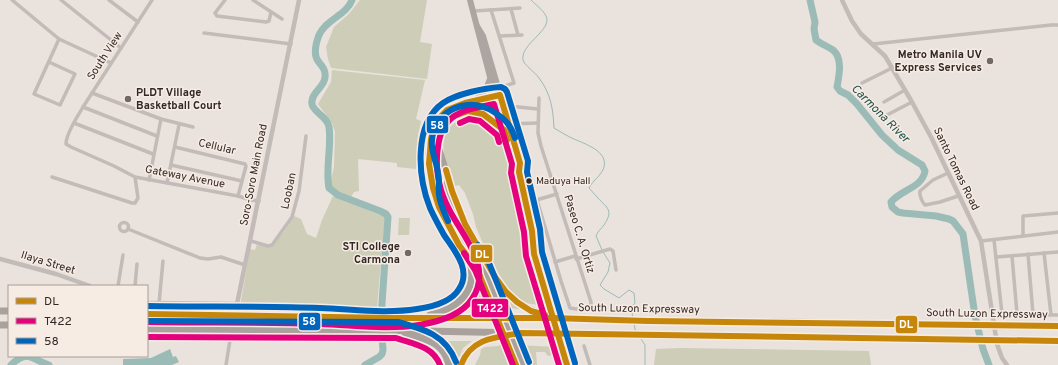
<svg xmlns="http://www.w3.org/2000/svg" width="1058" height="365" viewBox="0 0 1058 365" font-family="Overpass,sans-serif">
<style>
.green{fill:#cdcdb8}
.water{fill:#9bbbb6}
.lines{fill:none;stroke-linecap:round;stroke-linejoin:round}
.stream{stroke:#9bbbb6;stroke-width:1}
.river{stroke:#9bbbb6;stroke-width:7}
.minor-tunnel{stroke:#c5bdb8;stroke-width:3.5;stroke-dasharray:3.5 2;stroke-linecap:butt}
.minor{stroke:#c2bbb7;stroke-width:3.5}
.tertiary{stroke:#c2bbb7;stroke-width:4.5}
.trunk{stroke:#ada5a1;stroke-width:6}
.motorway{stroke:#a9a19c;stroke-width:7}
.trunk-bridge{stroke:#ada5a1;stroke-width:6}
.motorway-bridge{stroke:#a9a19c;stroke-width:7}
.bus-1-casing{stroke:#f7ece4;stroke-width:9}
.bus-2-casing{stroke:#f7ece4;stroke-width:9}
.bus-3-casing{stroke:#f7ece4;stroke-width:9}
.bus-1{stroke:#c6860a;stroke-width:6}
.bus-2{stroke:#e5007d;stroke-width:6}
.bus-3{stroke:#0065bd;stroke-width:6}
.poi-dot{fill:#726966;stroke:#f7ece4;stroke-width:1.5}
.bus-dot{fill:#322826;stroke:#f7ece4;stroke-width:1.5}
.labels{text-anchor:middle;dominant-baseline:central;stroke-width:3;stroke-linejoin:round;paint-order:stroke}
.bus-label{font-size:10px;fill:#322826;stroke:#f7ece4;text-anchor:start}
.poi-label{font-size:11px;font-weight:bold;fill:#322826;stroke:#f7ece4;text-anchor:end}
.street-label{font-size:11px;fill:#322826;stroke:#f7ece4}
.water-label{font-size:12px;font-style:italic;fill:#1f504d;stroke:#f7ece4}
.line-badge{stroke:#f7ece4;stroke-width:1.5}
.badge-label{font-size:11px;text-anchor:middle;font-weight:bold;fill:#fff}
</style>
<rect width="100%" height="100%" fill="#eae2dd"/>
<g class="green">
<polygon points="360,0 427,0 420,42 432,44 427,79 331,68 328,59 326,47 334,27 349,14"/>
<polygon points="332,70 425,80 416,119 421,121 418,135 416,169 397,167 397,163 358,159 359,191 354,192 351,197 336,191 332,187 331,180 334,167 335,132 332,123 318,104 331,82"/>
<path d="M 477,115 L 492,124 L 500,132 L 545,307 L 541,307 L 540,305 L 524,303 L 506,286 L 487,253 L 476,227 L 473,214 L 465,193 L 459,185 L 455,186 C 452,178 447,169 445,160 C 439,135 451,117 477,115 Z"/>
<polygon points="333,196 385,217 377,307 240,307 250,249 255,250 257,244 268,247 284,232 294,216 301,219 307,234 316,238 322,220"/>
<polygon points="399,218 410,218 409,235 398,235"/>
<polygon points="486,265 503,293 520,309 508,308 508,307 501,307"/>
<path d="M 476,272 L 490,306 L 484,306 L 484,308 L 466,308 L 453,311 C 473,298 479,298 476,272 Z"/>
<polygon points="441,341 472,341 463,348 456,365 454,365 448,349"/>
<polygon points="499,345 506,345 512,365 475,365 480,355 481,349 485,347 499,346"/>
<polygon points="516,345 557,347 559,354 548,356 545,352 536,352 537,365 525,365"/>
<polygon points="680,348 869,351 871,365 654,365 656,349"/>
</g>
<polygon class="water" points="170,349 173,357 176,356 179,362 172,365 123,365 123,359 151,358"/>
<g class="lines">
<g class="stream">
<path d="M 531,0 C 536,5 543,10 546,16 C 553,30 520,44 523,60 C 524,65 536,73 539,78 C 551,94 553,109 554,128 C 561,132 567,136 574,139 C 585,144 608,151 604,167 C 602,175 593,180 589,188 C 592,191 595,195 598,198 C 607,208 614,210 604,225 C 601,229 598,231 596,236 L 602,250"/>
<polyline points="603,252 610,263 608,272 600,285 604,289 619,298 629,290 634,293 635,303 631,308 633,318"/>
<polyline points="634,323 635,329 637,333"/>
<polyline points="641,339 645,345 645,365"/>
</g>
<g class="river">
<path d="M 352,0 C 346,16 326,19 319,35 C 316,43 313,54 318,61 C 322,66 326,70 325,77 C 325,87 310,93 312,104 C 313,112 328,117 329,127 C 332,147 325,168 329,188 L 338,195 L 380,211 L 386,214 L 388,217 L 382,303 L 381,323 L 383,350 L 382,354 L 379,357 L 365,365"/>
<path d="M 810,0 L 815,22 L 814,29 L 816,40 C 821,44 827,46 833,50 C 843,58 839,76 837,87 L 840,91 L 848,95 L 857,104 L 882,135 L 898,150 L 922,165 L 925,171 C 922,188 902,189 891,202 L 892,207 L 898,212 L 903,213 L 936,216 L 949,219 L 953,221 L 963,234 L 975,316 L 983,349 L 989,365"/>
<path d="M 11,365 C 27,349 31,359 49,365"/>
</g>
<polyline class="minor-tunnel" points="230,340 236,309"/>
<g class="minor">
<polyline points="12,0 59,39 111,63"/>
<polyline points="61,0 121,48"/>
<polyline points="109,0 138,22"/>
<path d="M 152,0 L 83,107 C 78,116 66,133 66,144 L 71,147 L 114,166 L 135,177 L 238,196 L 251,200 L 259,201"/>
<polyline points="225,0 215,13 217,16 266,22 269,21 271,12"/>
<polyline points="253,0 282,19"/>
<polyline points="511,9 518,35"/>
<polyline points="491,10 514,83 498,88"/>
<polyline points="473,11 520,8"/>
<polyline points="204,33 291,44"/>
<polyline points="500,36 522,35"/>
<polyline points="873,44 1051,25 1058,25"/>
<polyline points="49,62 75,74 60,105 34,94 59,39"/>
<polyline points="862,83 892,68"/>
<polyline points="92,93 161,119 193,127"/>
<polyline points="884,102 905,90"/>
<polyline points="83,107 157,136"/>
<polyline points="504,107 508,106 538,109"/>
<polyline points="887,115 912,102"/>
<polyline points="74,123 153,154"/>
<polyline points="508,124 538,123"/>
<polyline points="175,147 245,164 246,166 238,196"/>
<polyline points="171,165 242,181"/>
<path d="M 948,173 L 933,180 L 920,191 C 919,195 922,202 925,205 L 940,202 L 958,196"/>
<polyline points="52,177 132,203 135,203 138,198 135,177"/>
<polyline points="149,180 161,119"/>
<polyline points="167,183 179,125"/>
<polyline points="537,200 561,281 570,308 582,310 590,308 591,306 591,302 541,146 538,133 539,98"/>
<polyline points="526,203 557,194"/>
<circle cx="124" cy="227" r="4.5"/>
<polyline points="128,229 200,258 208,259 221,257 245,265"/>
<polyline points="1023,236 1023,216 1058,213"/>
<polyline points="994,240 1002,314 1058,315"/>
<polyline points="251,241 268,246 272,245 292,217 299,191 306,136"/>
<polyline points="981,241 1058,232"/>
<polyline points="1044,253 1051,315"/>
<polyline points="1028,254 1033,314"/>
<polyline points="1012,256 1017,314"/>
<polyline points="996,257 1058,252"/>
<polyline points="576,259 610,249 613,251 616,270"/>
<polyline points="555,262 575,256"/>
<polyline points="118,286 123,255"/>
<polyline points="135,286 137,264"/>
<polyline points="159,303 163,261"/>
<polyline points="584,346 590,365"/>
<polyline points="226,365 230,340"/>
</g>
<g class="tertiary">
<polyline points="842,0 852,21 861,34 885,56 912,102 931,137 981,241 997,344 1002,358 1007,365"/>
<polyline points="0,259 56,274 90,286"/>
<polyline points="147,303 237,304 299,0"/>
</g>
<g class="trunk">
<polyline points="470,0 513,165 519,172"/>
<polyline points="477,26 483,36 520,163 519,172 532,231 534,254 549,306"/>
<polyline points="476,100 486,89 490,79"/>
<polyline points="471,112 483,114 504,130"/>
<polyline points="439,118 447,110 454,107 498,95"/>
<polyline points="451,119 462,113 500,103"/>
<polyline points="534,236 541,252 556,306"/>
<polyline points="569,347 574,365"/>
<polyline points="561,348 567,365"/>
</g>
<g class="motorway">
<path d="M 438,147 C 445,167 450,188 458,208 C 465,226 475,241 484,257 C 502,288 510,304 546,316"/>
<polyline points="447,183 447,196 452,211 468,245 482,266 496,301"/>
<path d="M 446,212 C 435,184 430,144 451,119"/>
<polyline points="469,260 477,269 491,302"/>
<polyline points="0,311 9,311"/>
<polyline points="147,314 290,316 390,318 552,318 648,321 791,322 968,325"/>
<path d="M 430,315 C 458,309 480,290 469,259 C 464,247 454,237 448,226 C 432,194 419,150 439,118"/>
<polyline points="0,325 9,325"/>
<polyline points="1002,326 1058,326"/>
<polyline points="147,329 375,330 618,335 969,340"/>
<path d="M 405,333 C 426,340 443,341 449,365"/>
<polyline points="1003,340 1058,341"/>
<polyline points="511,352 516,365"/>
<polyline points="517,352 522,365"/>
<path d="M 461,365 C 466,344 485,339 504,336"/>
</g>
<g class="trunk-bridge">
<polyline points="549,306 561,348"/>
<polyline points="556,306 569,347"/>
</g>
<g class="motorway-bridge">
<polyline points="496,301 517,352"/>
<polyline points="491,302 511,352"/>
<polyline points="968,325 1002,326"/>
<polyline points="969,340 1003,340"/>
</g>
<g class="bus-1-casing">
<g id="bus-1">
<polyline points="457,115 468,111 483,114 504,130 507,140"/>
<polyline points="446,170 452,191 465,224 495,277 506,292 517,302 531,311 545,315"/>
<polyline points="147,314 390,318 552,318 648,321 1058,326"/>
<path d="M 461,365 C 471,338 496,337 521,333 L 1058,341"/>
<polyline points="516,365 477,269 459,245 439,207 433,188 429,164 431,139 434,127 439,118 447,110 465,103 500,95 520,163 519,172 532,231 534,254 567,365"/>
</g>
</g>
<g class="bus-2-casing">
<g id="bus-2">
<polyline points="460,123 469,119 480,121 497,135 499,142"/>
<polyline points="464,253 475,270 513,365"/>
<path d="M 147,322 C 205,323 262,322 320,324 C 353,325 386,330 419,325 C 438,322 461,316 472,299 C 495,265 458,232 446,203 C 438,186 435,165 438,147 C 442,112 465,110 494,104 L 512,164 L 511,173 L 524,232 L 526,256 L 559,365"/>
<path d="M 147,337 L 396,338 C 413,344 433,346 440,365"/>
</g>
</g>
<g class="bus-3-casing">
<g id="bus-3">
<path d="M 448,221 C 444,212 440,204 439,195 C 438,187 440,180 438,173 C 436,159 428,146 434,131 C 444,105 472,98 494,112 C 505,119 511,125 515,138"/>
<polyline points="478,245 489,263 529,362"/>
<path d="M 147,306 C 205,307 262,306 320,308 C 352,309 385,314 417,309 C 431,307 451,303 459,289 C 472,270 454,250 444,235 C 439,226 434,217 430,208 C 418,178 413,124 443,103 C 456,94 484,88 501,87 L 505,89 L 507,92 L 528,161 L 527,172 L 540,229 L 542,252 L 575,363"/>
<path d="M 147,321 L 398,322 C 424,329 446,335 456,362"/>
</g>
</g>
<use href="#bus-1" class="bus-1"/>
<use href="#bus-2" class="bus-2"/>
<use href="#bus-3" class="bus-3"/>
</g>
<g class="poi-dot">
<circle cx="990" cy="61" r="4"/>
<circle cx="128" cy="99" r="4"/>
<circle cx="408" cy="253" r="4"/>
</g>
<circle class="bus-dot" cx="529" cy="181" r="3.5"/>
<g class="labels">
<g class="bus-label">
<text x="536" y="181">Maduya Hall</text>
</g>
<g class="poi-label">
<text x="982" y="55">Metro Manila UV<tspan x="982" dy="13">Express Services</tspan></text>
<text x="136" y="93" text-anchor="start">PLDT Village<tspan x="136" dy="13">Basketball Court</tspan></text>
<text x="400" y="247">STI College<tspan x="400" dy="13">Carmona</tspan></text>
</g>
<g class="street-label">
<text transform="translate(105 56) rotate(-57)">South View</text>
<text transform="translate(217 147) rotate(13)">Cellular</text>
<text transform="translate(956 169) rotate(64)">Santo Tomas Road</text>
<text transform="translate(254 175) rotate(-79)">Soro-Soro Main Road</text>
<text transform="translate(185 177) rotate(11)">Gateway Avenue</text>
<text transform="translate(289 191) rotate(-78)">Looban</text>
<text transform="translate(579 234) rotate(73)">Paseo C. A. Ortiz</text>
<text transform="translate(48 263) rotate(17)">Ilaya Street</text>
<text transform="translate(639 309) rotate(1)">South Luzon Expressway</text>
<text transform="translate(987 314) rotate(1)">South Luzon Expressway</text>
</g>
<g class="water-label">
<text transform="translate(880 114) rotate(45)">Carmona River</text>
</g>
</g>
<g class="line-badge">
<rect x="426" y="115" width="23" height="19" rx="4" fill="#0065bd"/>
<rect x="470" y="244" width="23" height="19" rx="4" fill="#c6860a"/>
<rect x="471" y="298" width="38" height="20" rx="4" fill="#e5007d"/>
<rect x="298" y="312" width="23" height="19" rx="4" fill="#0065bd"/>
<rect x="895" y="315" width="23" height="19" rx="4" fill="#c6860a"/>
</g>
<g class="badge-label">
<text x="437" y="129">58</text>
<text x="482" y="258">DL</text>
<text x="490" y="312">T422</text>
<text x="309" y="325">58</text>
<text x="906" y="328">DL</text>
</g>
<rect x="8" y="285" width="140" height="72" fill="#f7ece4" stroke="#a89e98"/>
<rect x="16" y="298" width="20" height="6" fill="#c6860a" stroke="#a89e98"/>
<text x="44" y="305" font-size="12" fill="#322826">DL</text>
<rect x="16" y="318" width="20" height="6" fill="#e5007d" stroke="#a89e98"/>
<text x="44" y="325" font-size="12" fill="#322826">T422</text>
<rect x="16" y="338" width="20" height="6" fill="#0065bd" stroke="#a89e98"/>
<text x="44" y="345" font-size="12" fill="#322826">58</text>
</svg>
